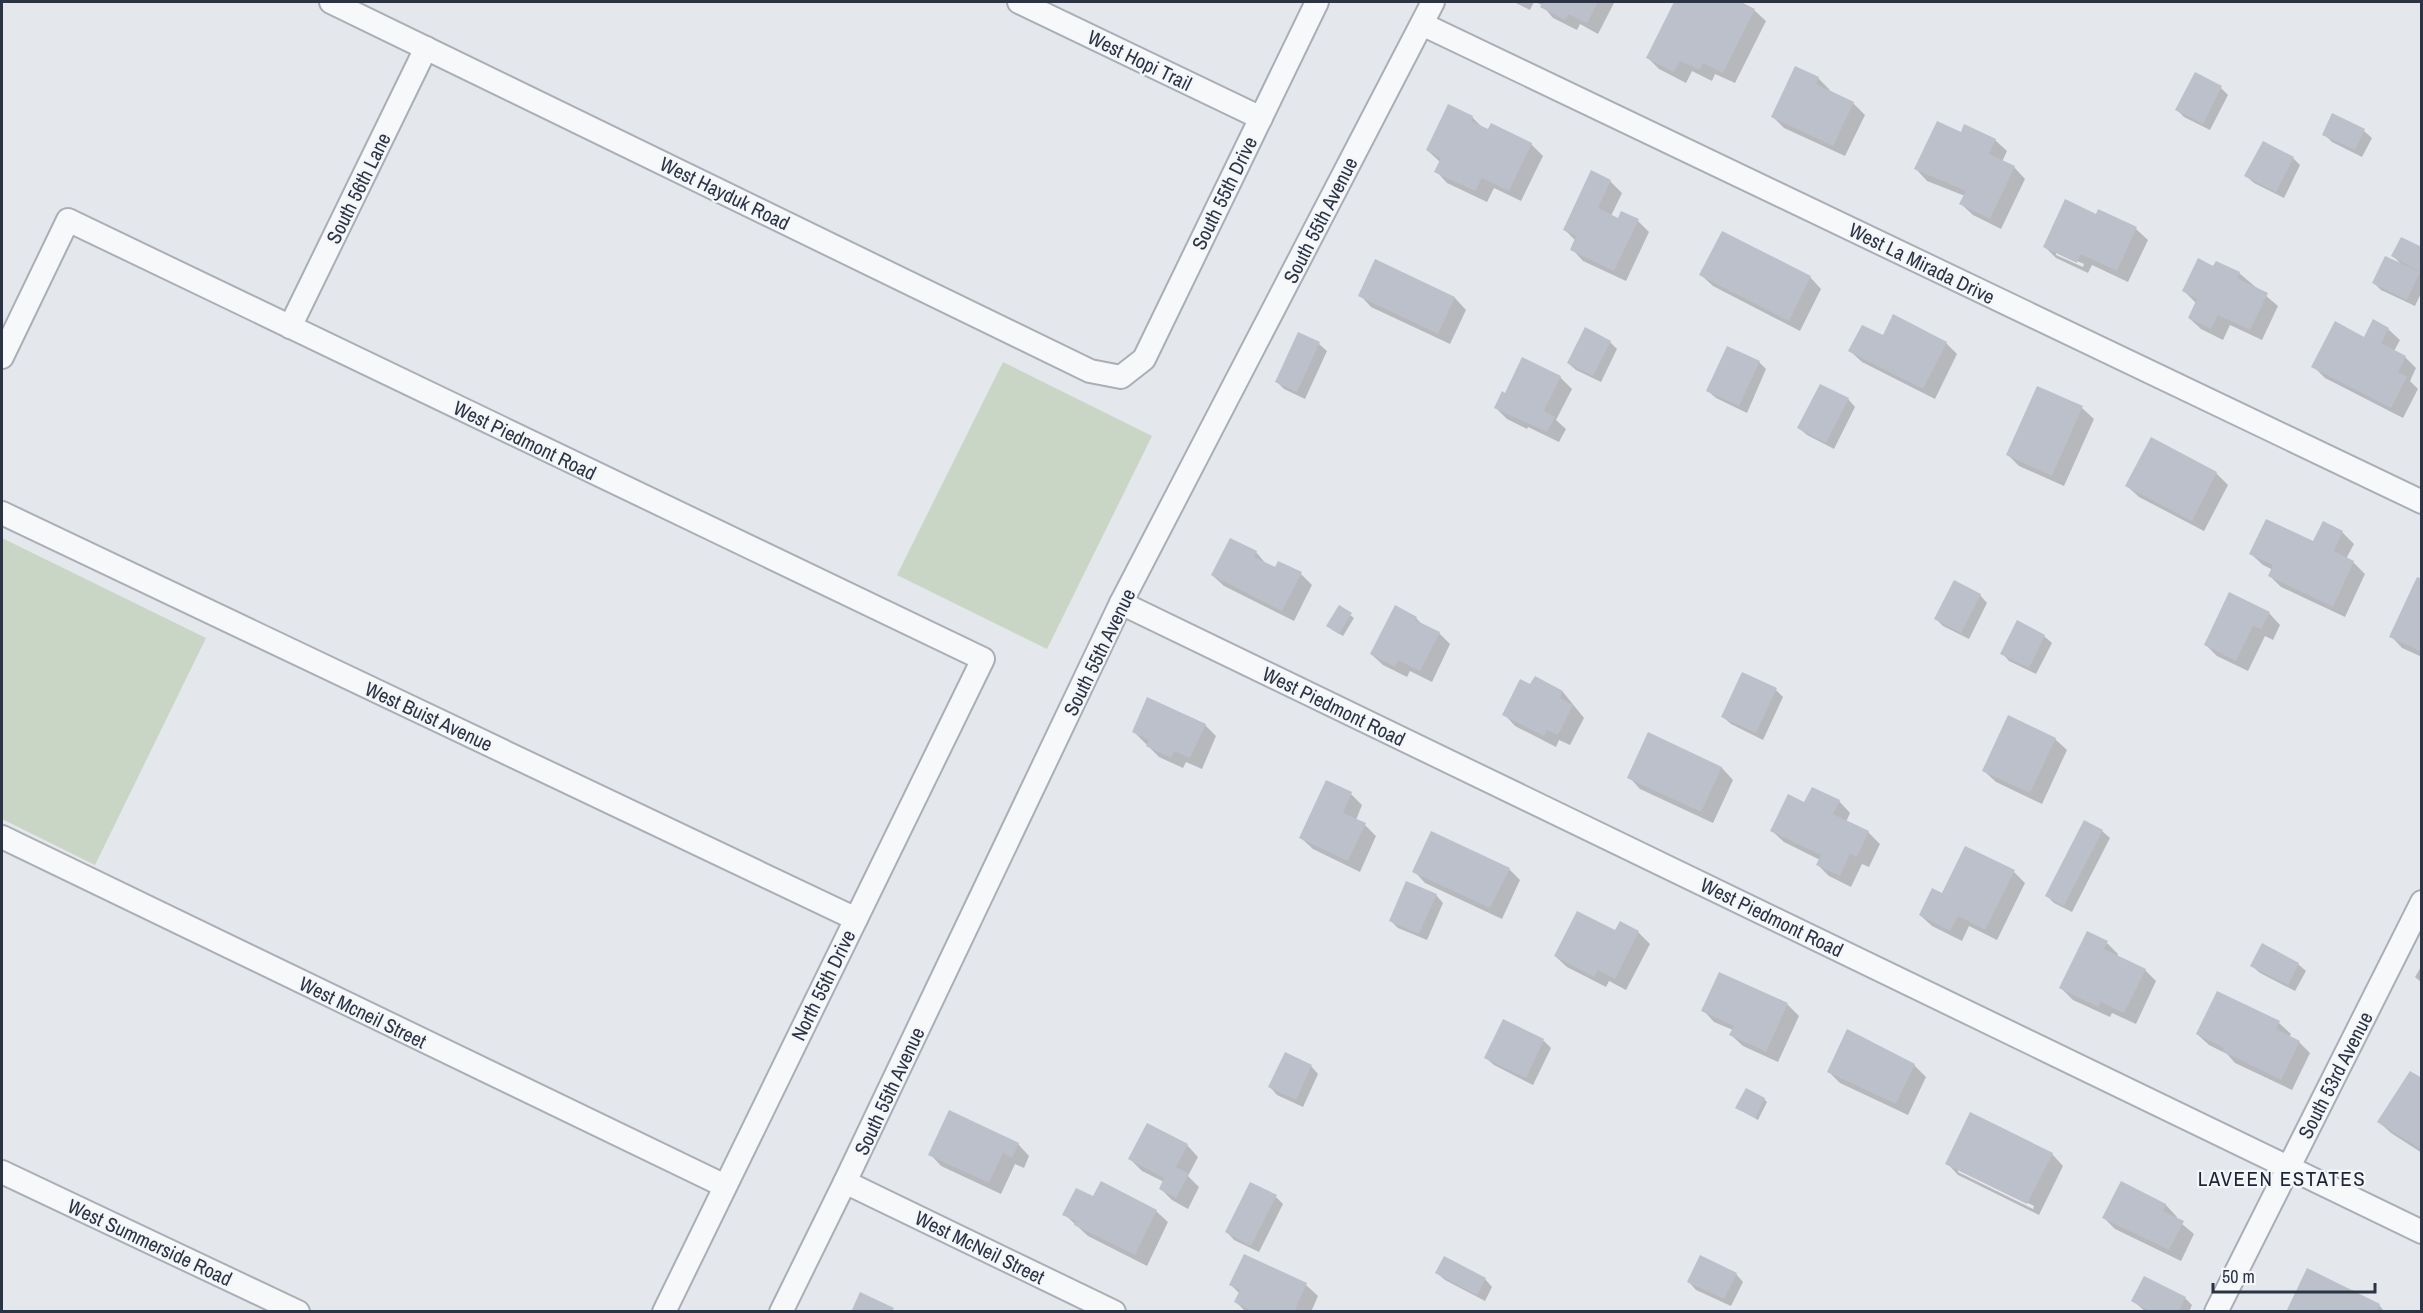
<svg xmlns="http://www.w3.org/2000/svg" width="2423" height="1313" viewBox="0 0 2423 1313" font-family="'Archivo Narrow',sans-serif">
<style>
.green{fill:#c9d6c5}
.shadow{fill:#0003;fill-rule:evenodd}
.building{fill:#bbc0ca}
.lines{fill:none;stroke-linecap:round;stroke-linejoin:round}
.minor-casing{stroke:#a9aeb7;stroke-width:26}
.minor{stroke:#f7f8fa;stroke-width:22}
.labels{text-anchor:middle;dominant-baseline:central;stroke-width:4.5;stroke-linejoin:round;paint-order:stroke}
.street-label{font-size:20px;fill:#2b3445;stroke:#f4f6f9}
.neighbourhood-label{font-size:21px;letter-spacing:1.5px;fill:#1d2536;stroke:#f4f6f9}
</style>
<rect width="100%" height="100%" fill="#e4e7ec"/>
<g class="green">
<polygon points="1003,362 1152,436 1047,649 897,575"/>
<polygon points="2,538 206,638 95,865 2,819"/>
</g>
<g class="shadow">
<polygon points="1514,2 1534,2 1530,10"/>
<polygon points="1535,2 1613,2 1614,3 1598,34 1580,24 1577,30 1553,18 1542,5"/>
<polygon points="1676,2 1737,2 1754,10 1766,21 1735,83 1715,74 1712,81 1692,71 1686,83 1659,69 1648,58"/>
<polygon points="1818,78 1830,90 1829,92 1853,103 1865,115 1845,156 1784,128 1772,116"/>
<polygon points="2221,88 2228,95 2210,130 2184,117 2177,110"/>
<polygon points="1472,117 1483,128 1531,144 1543,156 1521,201 1494,188 1487,202 1447,183 1436,171 1440,162 1427,150"/>
<polygon points="2364,131 2372,138 2362,157 2332,142 2324,134"/>
<polygon points="1961,134 1995,140 2007,151 2002,162 2014,167 2025,179 2001,229 1973,215 1961,204 1965,196 1927,181 1916,169"/>
<polygon points="2293,158 2300,165 2284,198 2254,183 2246,176"/>
<polygon points="1610,181 1622,193 1611,216 1619,220 1638,221 1649,232 1626,281 1583,261 1572,249 1576,241 1564,229"/>
<path d="M 2096,216 L 2136,229 L 2148,240 L 2128,282 L 2092,265 L 2088,273 L 2056,258 L 2045,247 ZM 2056,252 L 2084,264 L 2083,267 L 2056,255 Z"/>
<polygon points="2422,249 2422,291 2415,306 2381,290 2374,283 2401,264 2393,256"/>
<polygon points="1376,261 1455,298 1466,310 1450,344 1371,307 1360,295"/>
<polygon points="2214,268 2239,273 2278,306 2262,340 2230,325 2223,340 2201,329 2189,318 2196,303 2184,291"/>
<polygon points="1701,275 1810,277 1821,289 1800,331 1713,286"/>
<polygon points="2388,329 2400,340 2394,351 2405,357 2416,368 2410,381 2418,389 2403,418 2325,378 2313,366"/>
<polygon points="1299,334 1319,344 1327,351 1305,399 1284,389 1277,382"/>
<polygon points="1883,337 1946,343 1957,354 1935,399 1862,362 1850,351"/>
<polygon points="1610,342 1617,349 1601,382 1576,370 1568,363"/>
<polygon points="1759,362 1766,369 1747,413 1716,398 1708,391"/>
<polygon points="1560,377 1572,389 1556,420 1566,429 1559,442 1528,427 1527,429 1507,419 1496,408 1505,395"/>
<polygon points="2038,388 2082,408 2094,419 2064,486 2019,466 2007,454"/>
<polygon points="1848,399 1855,407 1834,449 1807,435 1799,428"/>
<polygon points="2216,473 2228,485 2204,531 2139,497 2127,486"/>
<polygon points="2342,532 2354,544 2346,559 2353,562 2365,574 2345,617 2281,587 2270,576 2273,570 2263,565 2251,554 2314,543"/>
<polygon points="1256,552 1267,565 1301,574 1312,585 1294,621 1224,586 1212,575"/>
<polygon points="2422,581 2422,657 2402,648 2391,636"/>
<polygon points="1980,595 1987,603 1969,639 1943,626 1936,619"/>
<polygon points="1339,607 1354,618 1343,636 1331,629"/>
<polygon points="2269,613 2280,625 2273,640 2265,636 2248,671 2217,656 2206,645"/>
<polygon points="1416,618 1424,626 1439,633 1450,644 1432,682 1410,671 1407,677 1383,665 1371,654"/>
<polygon points="2044,636 2052,643 2036,674 2009,661 2002,653"/>
<polygon points="1531,686 1563,692 1584,718 1570,745 1559,740 1556,747 1515,726 1504,714"/>
<polygon points="1776,690 1783,697 1763,740 1731,724 1723,717"/>
<polygon points="1205,725 1216,736 1202,769 1186,762 1183,768 1159,757 1134,732"/>
<polygon points="1649,734 1722,768 1733,780 1713,823 1640,789 1629,777"/>
<polygon points="2055,739 2067,750 2042,804 1996,782 1984,771"/>
<polygon points="1351,794 1362,805 1356,820 1365,825 1376,836 1360,872 1313,849 1301,838"/>
<polygon points="1839,801 1850,813 1846,822 1868,832 1880,844 1869,867 1862,864 1851,887 1829,876 1818,865 1820,860 1784,842 1772,831 1805,804"/>
<polygon points="2102,831 2110,838 2072,912 2054,903 2047,896"/>
<polygon points="1509,869 1520,880 1502,919 1425,883 1414,871"/>
<polygon points="2014,872 2025,883 1997,940 1969,926 1962,941 1932,926 1920,915 1943,895"/>
<polygon points="1436,895 1443,903 1427,940 1398,928 1391,921"/>
<polygon points="1616,932 1638,932 1650,944 1626,990 1609,981 1606,987 1567,967 1555,956"/>
<polygon points="2107,943 2118,954 2117,957 2145,970 2156,981 2136,1024 2112,1013 2110,1017 2073,1000 2061,988"/>
<polygon points="2298,964 2306,971 2295,991 2260,973 2252,966"/>
<polygon points="2422,965 2422,983 2415,977"/>
<polygon points="1720,973 1788,1005 1799,1016 1778,1062 1743,1046 1731,1035 1733,1030 1714,1022 1703,1010"/>
<polygon points="2217,993 2279,1023 2291,1034 2289,1037 2299,1042 2310,1053 2292,1090 2235,1063 2227,1054 2209,1045 2197,1034"/>
<polygon points="1504,1021 1544,1041 1551,1048 1533,1085 1494,1065 1486,1058"/>
<polygon points="1914,1065 1926,1077 1908,1115 1840,1083 1829,1072"/>
<polygon points="1311,1066 1318,1074 1303,1107 1277,1095 1270,1087"/>
<polygon points="2422,1080 2422,1153 2391,1133 2379,1122"/>
<polygon points="1764,1099 1767,1102 1758,1120 1737,1108"/>
<polygon points="1018,1144 1029,1156 1024,1168 1015,1164 1001,1194 941,1166 930,1154"/>
<polygon points="1187,1145 1198,1157 1188,1176 1199,1187 1188,1209 1172,1200 1161,1189 1164,1182 1142,1171 1130,1159"/>
<path d="M 2052,1154 L 2063,1166 L 2039,1215 L 1958,1175 L 1947,1163 ZM 1958,1169 L 2034,1206 L 2033,1209 L 1958,1172 Z"/>
<polygon points="2121,1183 2166,1205 2177,1217 2176,1219 2194,1234 2181,1261 2115,1229 2104,1218"/>
<polygon points="1276,1197 1283,1204 1259,1252 1234,1240 1227,1232"/>
<polygon points="1094,1198 1156,1211 1168,1222 1147,1266 1088,1236 1064,1214"/>
<polygon points="1437,1273 1485,1279 1492,1287 1485,1301 1445,1280"/>
<polygon points="1736,1274 1743,1282 1731,1306 1696,1290 1689,1282"/>
<polygon points="1231,1285 1306,1285 1318,1296 1311,1312 1246,1312 1236,1302 1240,1294"/>
<polygon points="2185,1298 2192,1305 2189,1312 2146,1312 2133,1301"/>
<polygon points="2379,1305 2385,1312 2288,1312"/>
</g>
<g class="building">
<polygon points="1543,2 1598,2 1587,23 1568,14 1565,20 1540,7"/>
<polygon points="1674,2 1741,2 1755,9 1723,73 1703,63 1700,70 1680,61 1674,72 1646,58"/>
<polygon points="1795,66 1819,77 1816,84 1854,102 1833,146 1771,117"/>
<polygon points="2195,72 2222,86 2203,124 2175,110"/>
<polygon points="1448,104 1473,116 1471,121 1488,129 1491,123 1532,143 1509,191 1482,178 1475,191 1434,172 1441,158 1426,150"/>
<polygon points="2332,113 2365,129 2355,150 2322,135"/>
<polygon points="1937,121 1961,132 1964,124 1996,139 1989,154 2015,166 1990,219 1959,204 1966,191 1914,169"/>
<polygon points="2263,141 2294,157 2276,192 2244,176"/>
<polygon points="1591,170 1611,180 1598,208 1618,218 1621,211 1639,219 1614,271 1570,250 1576,236 1563,230"/>
<polygon points="2065,199 2096,214 2098,209 2137,227 2117,271 2080,254 2077,263 2043,247"/>
<polygon points="1722,231 1811,276 1789,321 1699,275"/>
<polygon points="2401,237 2422,247 2422,265 2419,271 2391,256"/>
<polygon points="2385,256 2420,272 2407,300 2372,283"/>
<polygon points="2198,258 2213,266 2216,261 2240,272 2237,278 2268,293 2250,330 2218,315 2211,329 2188,318 2197,299 2182,291"/>
<polygon points="1375,259 1455,297 1438,334 1358,296"/>
<polygon points="1893,314 1947,342 1923,389 1848,351 1862,325 1883,335"/>
<polygon points="2373,319 2389,328 2381,343 2406,356 2398,372 2407,377 2391,408 2311,367 2335,321 2364,337"/>
<polygon points="1585,327 1611,341 1593,376 1567,363"/>
<polygon points="1298,332 1320,342 1297,392 1275,382"/>
<polygon points="1727,346 1760,361 1739,406 1706,391"/>
<polygon points="1522,357 1561,376 1544,411 1555,417 1547,432 1494,408 1502,391 1505,393"/>
<polygon points="1820,384 1849,398 1826,443 1797,428"/>
<polygon points="2037,386 2083,406 2052,476 2006,455"/>
<polygon points="2151,437 2217,472 2192,521 2125,486"/>
<polygon points="2266,519 2313,541 2323,521 2343,531 2334,551 2354,561 2333,607 2268,576 2273,565 2249,554"/>
<polygon points="1230,538 1257,551 1254,557 1275,567 1278,561 1302,572 1282,611 1211,575"/>
<polygon points="2417,577 2422,579 2422,652 2389,637"/>
<polygon points="1954,580 1981,594 1961,633 1934,619"/>
<polygon points="2229,592 2270,612 2261,629 2253,626 2236,661 2204,645"/>
<polygon points="1339,605 1352,613 1339,634 1326,626"/>
<polygon points="1395,605 1417,617 1415,620 1440,632 1420,671 1398,660 1395,667 1370,654"/>
<polygon points="2017,620 2045,635 2029,668 2000,654"/>
<polygon points="1742,672 1777,688 1756,733 1721,717"/>
<polygon points="1535,676 1563,691 1560,698 1573,705 1558,735 1547,730 1544,736 1502,715 1520,679 1530,684"/>
<polygon points="1147,697 1206,724 1190,758 1174,751 1171,758 1146,746 1149,740 1132,732"/>
<polygon points="2008,715 2056,738 2030,793 1982,771"/>
<polygon points="1648,732 1722,767 1701,812 1627,778"/>
<polygon points="1326,780 1352,792 1343,813 1366,823 1348,861 1299,838"/>
<polygon points="1812,787 1840,800 1833,814 1869,831 1857,857 1850,854 1840,876 1816,865 1821,855 1770,831 1788,794 1804,802"/>
<polygon points="2084,820 2103,830 2064,906 2045,896"/>
<polygon points="1431,831 1510,868 1490,908 1412,872"/>
<polygon points="1965,846 2015,870 1985,930 1958,916 1950,931 1919,915 1932,888 1942,893"/>
<polygon points="1406,881 1437,894 1419,934 1389,921"/>
<polygon points="1577,911 1615,930 1620,921 1639,931 1615,979 1598,970 1594,977 1554,956"/>
<polygon points="2087,931 2108,941 2104,949 2146,969 2124,1013 2101,1002 2098,1007 2059,988"/>
<polygon points="2262,943 2299,963 2288,985 2250,966"/>
<polygon points="1719,972 1788,1003 1766,1052 1729,1035 1734,1026 1701,1011"/>
<polygon points="2217,991 2280,1021 2276,1029 2300,1041 2281,1080 2222,1051 2224,1048 2196,1034"/>
<polygon points="1503,1019 1544,1039 1526,1078 1484,1058"/>
<polygon points="1847,1029 1915,1064 1896,1104 1827,1072"/>
<polygon points="1285,1052 1312,1065 1296,1100 1268,1087"/>
<polygon points="2410,1071 2422,1078 2422,1150 2377,1122"/>
<polygon points="1746,1088 1765,1098 1755,1118 1735,1108"/>
<polygon points="949,1110 1019,1143 1012,1158 1003,1153 989,1183 928,1155"/>
<polygon points="1970,1112 2053,1153 2027,1204 1945,1164"/>
<polygon points="1147,1123 1188,1144 1176,1167 1189,1174 1176,1198 1159,1189 1164,1178 1128,1159"/>
<polygon points="1101,1181 1157,1210 1135,1255 1074,1225 1076,1221 1062,1215 1076,1188 1093,1196"/>
<polygon points="2121,1181 2166,1204 2163,1211 2184,1221 2169,1250 2102,1218"/>
<polygon points="1250,1182 1277,1195 1251,1246 1225,1232"/>
<polygon points="1244,1254 1307,1283 1294,1312 1254,1312 1234,1302 1240,1290 1229,1285"/>
<polygon points="1700,1255 1737,1273 1724,1299 1687,1282"/>
<polygon points="1444,1256 1486,1278 1477,1295 1435,1273"/>
<polygon points="2307,1268 2380,1304 2376,1312 2286,1312"/>
<polygon points="2144,1276 2186,1297 2178,1312 2151,1312 2131,1301"/>
<polygon points="860,1292 894,1308 892,1312 851,1312"/>
</g>
<g class="lines">
<g class="minor-casing">
<g id="minor">
<polyline points="331,2 1090,371 1121,377 1144,359 1317,2"/>
<polyline points="1019,2 1261,118"/>
<polyline points="1422,24 2422,502"/>
<polyline points="290,327 426,48"/>
<polyline points="2,357 68,220 983,659 664,1312"/>
<polyline points="2,513 856,919"/>
<polyline points="1121,603 2422,1232"/>
<polyline points="2,837 725,1186"/>
<polyline points="2,1172 298,1312"/>
<polyline points="845,1182 1114,1312"/>
<polyline points="781,1312 845,1182 1121,603 1433,2"/>
<polyline points="2216,1312 2422,902"/>
</g>
</g>
<use href="#minor" class="minor"/>
</g>
<g class="labels">
<g class="street-label">
<text transform="translate(1140 60) rotate(26)">West Hopi Trail</text>
<text transform="translate(358 188) rotate(-64)">South 56th Lane</text>
<text transform="translate(725 193) rotate(26)">West Hayduk Road</text>
<text transform="translate(1224 193) rotate(-64)">South 55th Drive</text>
<text transform="translate(1320 220) rotate(-63)">South 55th Avenue</text>
<text transform="translate(1922 263) rotate(26)">West La Mirada Drive</text>
<text transform="translate(525 440) rotate(26)">West Piedmont Road</text>
<text transform="translate(1099 652) rotate(-64)">South 55th Avenue</text>
<text transform="translate(1334 706) rotate(26)">West Piedmont Road</text>
<text transform="translate(429 716) rotate(25)">West Buist Avenue</text>
<text transform="translate(1772 917) rotate(26)">West Piedmont Road</text>
<text transform="translate(823 985) rotate(-64)">North 55th Drive</text>
<text transform="translate(363 1012) rotate(26)">West Mcneil Street</text>
<text transform="translate(2335 1075) rotate(-63)">South 53rd Avenue</text>
<text transform="translate(889 1091) rotate(-65)">South 55th Avenue</text>
<text transform="translate(150 1242) rotate(25)">West Summerside Road</text>
<text transform="translate(980 1247) rotate(26)">West McNeil Street</text>
</g>
<g class="neighbourhood-label">
<text x="2282" y="1178">LAVEEN ESTATES</text>
</g>
</g>
<rect width="2423" height="1313" fill="none" stroke="#2b3445" stroke-width="6"/>
<path d="M2213 1283v9h162v-9" fill="none" stroke="#2b3445" stroke-width="3"/>
<text x="2222" y="1283" font-size="18" fill="#2b3445" stroke="#f4f6f9" stroke-width="4.5" paint-order="stroke">50 m</text>
</svg>
